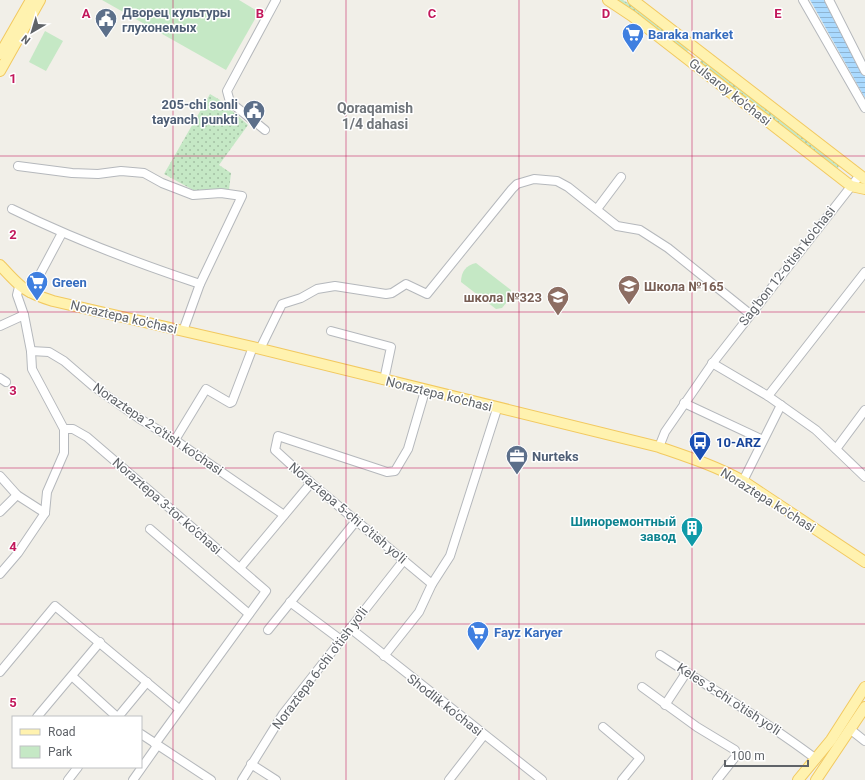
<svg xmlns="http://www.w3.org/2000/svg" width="865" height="780" viewBox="0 0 865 780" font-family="Roboto,sans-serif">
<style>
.grass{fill:url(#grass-dots)}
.park{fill:#c5e8c5}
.water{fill:url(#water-rules)}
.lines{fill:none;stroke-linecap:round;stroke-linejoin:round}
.minor-casing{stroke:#b5b8bc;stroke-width:10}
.major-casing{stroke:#f2c960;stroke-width:12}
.minor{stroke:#fff;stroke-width:8}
.major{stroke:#fff2af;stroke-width:10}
.grid{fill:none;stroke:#c2185b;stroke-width:1;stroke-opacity:0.55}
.labels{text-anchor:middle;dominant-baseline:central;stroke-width:3;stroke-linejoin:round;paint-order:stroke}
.service-label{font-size:13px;font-weight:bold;fill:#4e5e75;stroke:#fff;text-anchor:start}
.shop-label{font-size:13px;font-weight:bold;fill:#366cbe;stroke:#fff;text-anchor:start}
.street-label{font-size:13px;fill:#5f6368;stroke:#fff}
.education-label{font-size:13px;font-weight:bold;fill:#785e54;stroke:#fff;text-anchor:start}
.transit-label{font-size:13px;font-weight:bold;fill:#164399;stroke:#fff;text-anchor:start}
.culture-label{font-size:13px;font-weight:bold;fill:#0d838f;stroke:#fff;text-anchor:end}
.neighbourhood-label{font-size:14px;font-weight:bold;fill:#70757a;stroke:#fff}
.grid-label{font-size:13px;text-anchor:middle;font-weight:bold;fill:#c2185b;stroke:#fff;stroke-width:3;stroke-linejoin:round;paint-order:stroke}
</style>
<defs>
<pattern id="grass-dots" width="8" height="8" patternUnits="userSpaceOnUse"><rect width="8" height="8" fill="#c5e8c5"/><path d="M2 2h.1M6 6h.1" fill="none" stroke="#a3c0a4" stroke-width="1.8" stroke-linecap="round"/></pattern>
<pattern id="water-rules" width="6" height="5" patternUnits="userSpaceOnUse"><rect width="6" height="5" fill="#aadaff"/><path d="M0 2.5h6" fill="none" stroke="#8eb4d2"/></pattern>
</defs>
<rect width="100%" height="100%" fill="#f1efe8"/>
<g class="grass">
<polygon points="615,0 623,0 634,7 689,50 686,52"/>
<polygon points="702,59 839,164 838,169 700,63"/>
<polygon points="210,94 220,100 248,125 219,165 231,173 229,190 195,191 164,174"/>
</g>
<g class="park">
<polygon points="102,0 239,0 259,12 226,70"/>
<polygon points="45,31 63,41 46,71 29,62"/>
<path d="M 476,263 L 511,290 L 511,297 L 502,308 L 496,309 L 461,282 C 461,272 466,265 476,263 Z"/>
</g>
<polygon class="water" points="810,0 825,0 865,77 865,98"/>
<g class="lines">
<g class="minor-casing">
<g id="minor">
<polyline points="803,0 865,108"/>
<polyline points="829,0 865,71"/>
<polyline points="265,130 230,102 227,91 276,0"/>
<polyline points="18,166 72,173 98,174 121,171 144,173 162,183 193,195 221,193 242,196 200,284 183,331"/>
<path d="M 12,209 C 75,240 134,262 200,284"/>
<polyline points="597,209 621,177"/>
<polyline points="30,293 62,233"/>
<polyline points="0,326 24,315"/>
<polyline points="331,331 391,347 384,380"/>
<polyline points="260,349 282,304 301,298 317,289 335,286 386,294 392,293 406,284 427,294 512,189 517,184 534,179 557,181 568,187 617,226 640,230 668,248 750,314"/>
<polyline points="31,351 49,352 64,361 93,386 140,419 175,440 284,515"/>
<polyline points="712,363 768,396 816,430 865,477"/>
<polyline points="0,378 6,382"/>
<polyline points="425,391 408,449 395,471 387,472 278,436 275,450 311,483 432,584"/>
<polyline points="768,396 865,272"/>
<polyline points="684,403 763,440"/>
<polyline points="64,429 73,429 87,437 266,591 155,744"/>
<polyline points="175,440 206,389 230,403 232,402 253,347"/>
<polyline points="659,447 665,432 712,364 860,175"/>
<polyline points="836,449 865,410"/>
<polyline points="0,476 17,495 45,513"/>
<polyline points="743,481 781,405"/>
<polyline points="0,512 17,495"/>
<polyline points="150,529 249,614"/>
<polyline points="240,568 311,483"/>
<polyline points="0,574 18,553 45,513 47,492 64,453 64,429 32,369 31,351 24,315 17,295 19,287"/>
<polyline points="290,602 341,640"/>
<polyline points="350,628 542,780"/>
<polyline points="268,630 356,521"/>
<path d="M 660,655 C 712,689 766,721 816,759"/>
<polyline points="384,656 419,612 432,584 450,556 497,409"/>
<polyline points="0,672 55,606 179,709"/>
<polyline points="73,677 117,717"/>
<polyline points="642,687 697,727 735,750 736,756 717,780"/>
<polyline points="665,705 686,673"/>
<polyline points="37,717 100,642"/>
<polyline points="118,717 147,682"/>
<polyline points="603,727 640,758 622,780"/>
<polyline points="851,730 865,741"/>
<polyline points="141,734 211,780"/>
<polyline points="251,764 276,780"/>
<polyline points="68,780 78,767"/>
<polyline points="133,780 157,746"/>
<polyline points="242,780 283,714 404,560"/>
<polyline points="449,780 484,735"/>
</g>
</g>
<g class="major-casing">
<g id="major">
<polyline points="608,0 632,16 851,186 865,189"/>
<polyline points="633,0 865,179"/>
<polyline points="0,54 31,0"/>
<polyline points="0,71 40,0"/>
<path d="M 0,265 C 20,287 24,292 53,301 L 253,347 L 659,447 C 688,457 716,466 743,481 L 865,562"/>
<polyline points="798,780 831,740 865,687"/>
<polyline points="816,780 865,707"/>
</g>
</g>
<use href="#minor" class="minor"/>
<use href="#major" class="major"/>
</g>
<path class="grid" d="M 173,0 L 173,780M 346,0 L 346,780M 519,0 L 519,780M 692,0 L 692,780M 0,156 L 865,156M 0,312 L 865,312M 0,468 L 865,468M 0,624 L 865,624"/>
<defs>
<g id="civic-pin" transform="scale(1.15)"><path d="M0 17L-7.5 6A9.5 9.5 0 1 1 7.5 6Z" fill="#5c6f8a" stroke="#fff"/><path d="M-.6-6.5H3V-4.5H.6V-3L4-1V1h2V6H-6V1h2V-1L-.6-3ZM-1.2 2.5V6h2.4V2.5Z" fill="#fff"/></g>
<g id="supermarket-pin" transform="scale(1.15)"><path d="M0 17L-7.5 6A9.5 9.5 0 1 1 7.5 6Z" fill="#3f7fe0" stroke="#fff"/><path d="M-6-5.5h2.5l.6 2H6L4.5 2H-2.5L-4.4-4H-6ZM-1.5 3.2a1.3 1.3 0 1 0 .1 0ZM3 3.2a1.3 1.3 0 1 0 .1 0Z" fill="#fff"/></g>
<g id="school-pin" transform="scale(1.15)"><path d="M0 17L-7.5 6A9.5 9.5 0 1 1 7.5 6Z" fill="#8d6e63" stroke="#fff"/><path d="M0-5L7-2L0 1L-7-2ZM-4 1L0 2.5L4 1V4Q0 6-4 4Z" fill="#fff"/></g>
<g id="bus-pin" transform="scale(1.15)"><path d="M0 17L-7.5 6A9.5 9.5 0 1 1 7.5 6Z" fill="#1a4fb4" stroke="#fff"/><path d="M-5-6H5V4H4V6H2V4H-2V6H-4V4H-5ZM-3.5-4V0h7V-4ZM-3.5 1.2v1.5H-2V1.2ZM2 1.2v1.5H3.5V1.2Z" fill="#fff"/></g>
<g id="office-pin" transform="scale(1.15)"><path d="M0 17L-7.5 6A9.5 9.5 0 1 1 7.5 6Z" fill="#5c6f8a" stroke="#fff"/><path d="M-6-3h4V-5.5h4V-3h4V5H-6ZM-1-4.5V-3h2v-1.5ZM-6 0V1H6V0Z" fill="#fff"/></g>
<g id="building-pin" transform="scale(1.15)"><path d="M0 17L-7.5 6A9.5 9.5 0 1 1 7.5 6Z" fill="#0f9aa8" stroke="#fff"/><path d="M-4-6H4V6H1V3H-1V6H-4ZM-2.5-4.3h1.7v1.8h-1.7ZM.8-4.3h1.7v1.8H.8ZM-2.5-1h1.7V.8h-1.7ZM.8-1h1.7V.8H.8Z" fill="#fff"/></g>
</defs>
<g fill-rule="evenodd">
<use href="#civic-pin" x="106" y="19"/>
<use href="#supermarket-pin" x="633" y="34"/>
<use href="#civic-pin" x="254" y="111"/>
<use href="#supermarket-pin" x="37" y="282"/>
<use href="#school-pin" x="629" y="286"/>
<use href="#school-pin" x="558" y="297"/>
<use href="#bus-pin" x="700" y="442"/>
<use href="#office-pin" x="517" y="456"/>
<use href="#building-pin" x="692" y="528"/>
<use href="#supermarket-pin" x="478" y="632"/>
</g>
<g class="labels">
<g class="service-label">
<text x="122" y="12">Дворец культуры<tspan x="122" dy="15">глухонемых</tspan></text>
<text x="238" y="104" text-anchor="end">205-chi sonli<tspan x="238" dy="15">tayanch punkti</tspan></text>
<text x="532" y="456">Nurteks</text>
</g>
<g class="shop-label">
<text x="648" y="34">Baraka market</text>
<text x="52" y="282">Green</text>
<text x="494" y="632">Fayz Karyer</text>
</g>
<g class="street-label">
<text transform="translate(730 92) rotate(38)">Gulsaroy ko'chasi</text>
<text transform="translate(787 266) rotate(-52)">Sag'bon 12-o'tish ko'chasi</text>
<text transform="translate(124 317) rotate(13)">Noraztepa ko'chasi</text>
<text transform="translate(439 394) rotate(14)">Noraztepa ko'chasi</text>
<text transform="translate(158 429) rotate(34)">Noraztepa 2-o'tish ko'chasi</text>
<text transform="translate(768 500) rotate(32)">Noraztepa ko'chasi</text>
<text transform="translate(167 506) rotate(41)">Noraztepa 3-tor ko‘chasi</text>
<text transform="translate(348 513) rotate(40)">Noraztepa 5-chi o'tish yo'li</text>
<text transform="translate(320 668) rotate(-53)">Noraztepa 6-chi o'tish yo'li</text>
<text transform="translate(729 699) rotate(33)">Keles 3-chi o'tish yo'li</text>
<text transform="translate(445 705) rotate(38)">Shodlik ko'chasi</text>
</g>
<g class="education-label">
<text x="644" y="286">Школа №165</text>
<text x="542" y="297" text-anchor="end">школа №323</text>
</g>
<g class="transit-label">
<text x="716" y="442">10-ARZ</text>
</g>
<g class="culture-label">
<text x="676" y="521">Шиноремонтный<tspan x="676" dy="15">завод</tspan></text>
</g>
<g class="neighbourhood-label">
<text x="375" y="108">Qoraqamish<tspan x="375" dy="16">1/4 dahasi</tspan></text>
</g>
</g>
<g class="grid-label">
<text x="86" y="18">A</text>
<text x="260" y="18">B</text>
<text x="432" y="18">C</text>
<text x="606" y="18">D</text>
<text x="778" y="18">E</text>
<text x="13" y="83">1</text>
<text x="13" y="239">2</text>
<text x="13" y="395">3</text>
<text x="13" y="551">4</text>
<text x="13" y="707">5</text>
</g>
<rect x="12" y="716" width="130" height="52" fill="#ffffff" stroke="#bfc1c3"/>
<rect x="20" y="729" width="20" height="6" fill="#fff2af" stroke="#bfc1c3"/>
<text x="48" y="736" font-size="12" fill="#5f6368">Road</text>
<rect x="20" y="746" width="20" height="12" fill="#c5e8c5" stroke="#bfc1c3"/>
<text x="48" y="756" font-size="12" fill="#5f6368">Park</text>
<g transform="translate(32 32) rotate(218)" stroke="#ffffff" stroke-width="3" paint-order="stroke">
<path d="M0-3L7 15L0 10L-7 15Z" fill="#5f6368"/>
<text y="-6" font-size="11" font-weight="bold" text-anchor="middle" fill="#5f6368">N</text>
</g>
<path d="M725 760v6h83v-6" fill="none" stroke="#5f6368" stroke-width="2"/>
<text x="731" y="760" font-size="12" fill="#5f6368" stroke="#ffffff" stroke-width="3" paint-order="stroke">100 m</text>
</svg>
